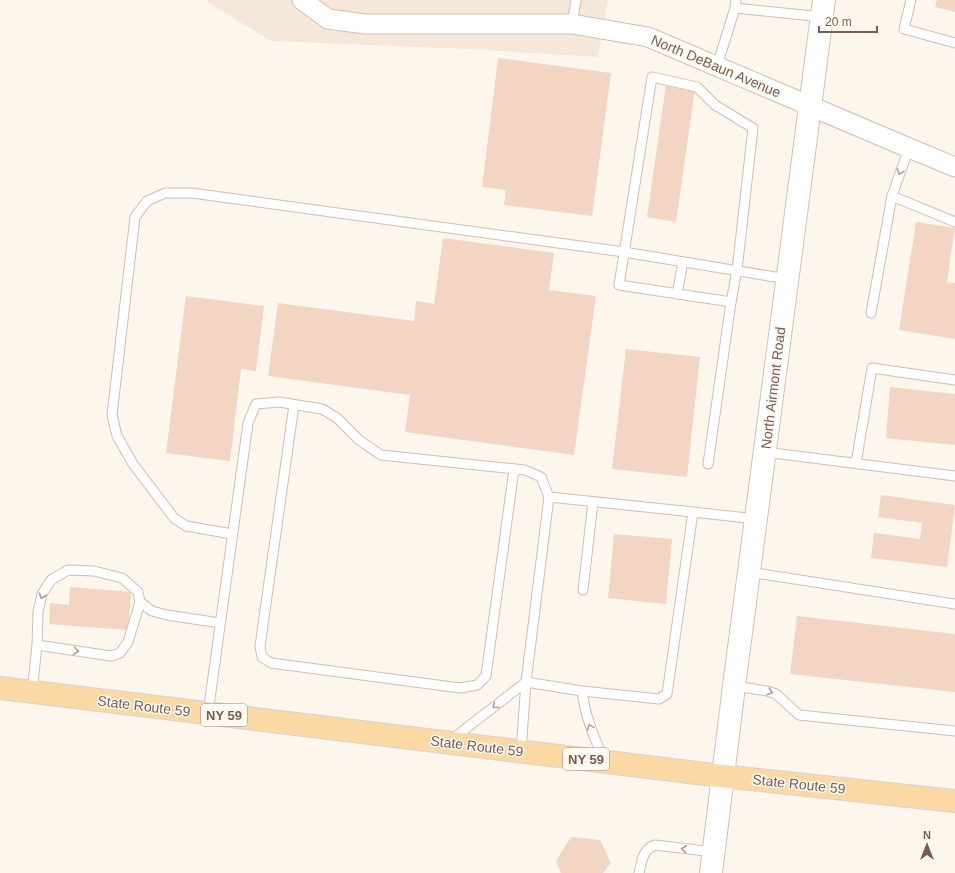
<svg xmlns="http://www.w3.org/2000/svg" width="955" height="873" viewBox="0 0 955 873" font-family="Helvetica,sans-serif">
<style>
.residential{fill:#f5e8da}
.building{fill:#f3d5c3}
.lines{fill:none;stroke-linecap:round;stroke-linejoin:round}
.lane-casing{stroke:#d1beb0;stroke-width:11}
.street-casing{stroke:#d1beb0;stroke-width:21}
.secondary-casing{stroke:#d6c0b0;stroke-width:24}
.primary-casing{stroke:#dad1cd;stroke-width:24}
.lane{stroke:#fff;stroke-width:9}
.street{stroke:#fff;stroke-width:19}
.secondary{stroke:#fff;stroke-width:22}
.primary{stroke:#fbd9a5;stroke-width:22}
.oneway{stroke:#af9d94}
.labels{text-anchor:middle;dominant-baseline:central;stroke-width:3;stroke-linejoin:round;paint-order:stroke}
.shield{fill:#fffaf3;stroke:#a28b7f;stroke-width:1}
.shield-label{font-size:13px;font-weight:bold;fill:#7a5c4d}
.street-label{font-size:14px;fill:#7a5c4d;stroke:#fffaf3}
</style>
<rect width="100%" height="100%" fill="#fdf6ec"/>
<polygon class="residential" points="206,0 608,0 598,57 469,49 271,41 212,5"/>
<g class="building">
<polygon points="937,0 955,0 955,12 935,7"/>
<polygon points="498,58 611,73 592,216 504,205 506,190 482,187"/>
<polygon points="666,85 695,89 676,222 647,217"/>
<polygon points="916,222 955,228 947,282 955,283 955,339 899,330"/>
<polygon points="443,238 554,253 549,290 596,296 574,455 405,432 410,395 268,376 278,303 414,321 416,301 434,304"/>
<polygon points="186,296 264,306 256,371 241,369 230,461 166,453"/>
<polygon points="626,349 700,357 687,477 612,469"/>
<polygon points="890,387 955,394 955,445 886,438"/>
<polygon points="881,495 955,505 947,567 871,558 874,533 920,539 922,523 878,517"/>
<polygon points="614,534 672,539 666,604 608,598"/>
<polygon points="70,587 131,592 128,630 49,624 50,603 69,605"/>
<polygon points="797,616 955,634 955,692 790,674"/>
<polygon points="571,837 600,840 611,863 603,873 561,873 556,861"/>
</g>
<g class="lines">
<g class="lane-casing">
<g id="lane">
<polyline points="736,0 735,8 822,17"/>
<polyline points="911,0 904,29 955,43"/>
<polyline points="572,24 576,0"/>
<polyline points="717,66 735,8"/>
<polygon points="652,77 697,87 715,105 753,128 737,270 731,302 619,285"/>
<polyline points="892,196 955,222"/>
<polyline points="677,294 683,262"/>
<polyline points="871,313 892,196 909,148"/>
<polyline points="294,405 260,646 262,657 271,663 460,688 477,685 486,676 514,469"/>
<polyline points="765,452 955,476"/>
<polyline points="856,463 872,368 955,380"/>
<polyline points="708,464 731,302"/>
<polyline points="693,512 756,519"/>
<polyline points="232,534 186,526 174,518 133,464 117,436 112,415 135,217 147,201 165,193 192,193 624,252 787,279"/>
<polyline points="749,572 955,604"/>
<polyline points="583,590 593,502"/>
<polyline points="37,645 111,656 120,653 128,642 140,602"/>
<polyline points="734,686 767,691 776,694 799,715 955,731"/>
<path d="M 582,691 C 585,716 594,737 604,760"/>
<polyline points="32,692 37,645 38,612 42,594 51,580 68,570 94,571 122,578 138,592 140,602 152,611 167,615 220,623"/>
<polyline points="208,713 248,423 256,404 279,402 322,409 337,418 359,440 381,455 525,470 541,477 549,497 526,682 521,751"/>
<polyline points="451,740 526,682 582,691 659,699 667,694 693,512 549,497"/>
<path d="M 639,873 C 642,861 642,850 655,845 L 714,852"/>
</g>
</g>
<g class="street-casing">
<polyline id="street" points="302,0 328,19 365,24 572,24 648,37 909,148 955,167"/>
</g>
<g class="secondary-casing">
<polyline id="secondary" points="711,873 734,686 824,0"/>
</g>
<g class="primary-casing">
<polyline id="primary" points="0,688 722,776 955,801"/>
</g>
<use href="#lane" class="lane"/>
<use href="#street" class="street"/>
<use href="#secondary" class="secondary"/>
<use href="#primary" class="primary"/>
</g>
<defs><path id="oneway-chevron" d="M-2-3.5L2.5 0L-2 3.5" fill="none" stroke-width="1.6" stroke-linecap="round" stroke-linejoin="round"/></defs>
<g class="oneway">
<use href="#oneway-chevron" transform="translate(900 172) rotate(110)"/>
<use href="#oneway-chevron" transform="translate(42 596) rotate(109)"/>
<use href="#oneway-chevron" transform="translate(76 651) rotate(9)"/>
<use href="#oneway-chevron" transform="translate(770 692) rotate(18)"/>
<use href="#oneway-chevron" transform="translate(495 706) rotate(141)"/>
<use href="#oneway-chevron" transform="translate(590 727) rotate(-111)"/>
<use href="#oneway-chevron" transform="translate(684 849) rotate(-174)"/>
</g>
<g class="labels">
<g class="shield">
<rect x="201" y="704" width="46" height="22" rx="3"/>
<rect x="563" y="748" width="46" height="22" rx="3"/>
</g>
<g class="shield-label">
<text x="224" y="715">NY 59</text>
<text x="586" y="759">NY 59</text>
</g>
<g class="street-label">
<text transform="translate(716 66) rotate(23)">North DeBaun Avenue</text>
<text transform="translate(773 388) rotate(-83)">North Airmont Road</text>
<text transform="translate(144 706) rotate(7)">State Route 59</text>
<text transform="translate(477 746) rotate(7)">State Route 59</text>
<text transform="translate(799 784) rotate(6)">State Route 59</text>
</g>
</g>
<g transform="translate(927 845)" stroke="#fffaf3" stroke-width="3" paint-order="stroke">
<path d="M0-3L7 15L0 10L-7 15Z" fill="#7a5c4d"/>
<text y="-6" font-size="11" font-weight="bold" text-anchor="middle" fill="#7a5c4d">N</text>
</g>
<path d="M819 26v6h58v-6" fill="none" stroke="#7a5c4d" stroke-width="2"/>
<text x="825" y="26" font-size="12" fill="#7a5c4d" stroke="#fffaf3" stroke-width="3" paint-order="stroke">20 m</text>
</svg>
